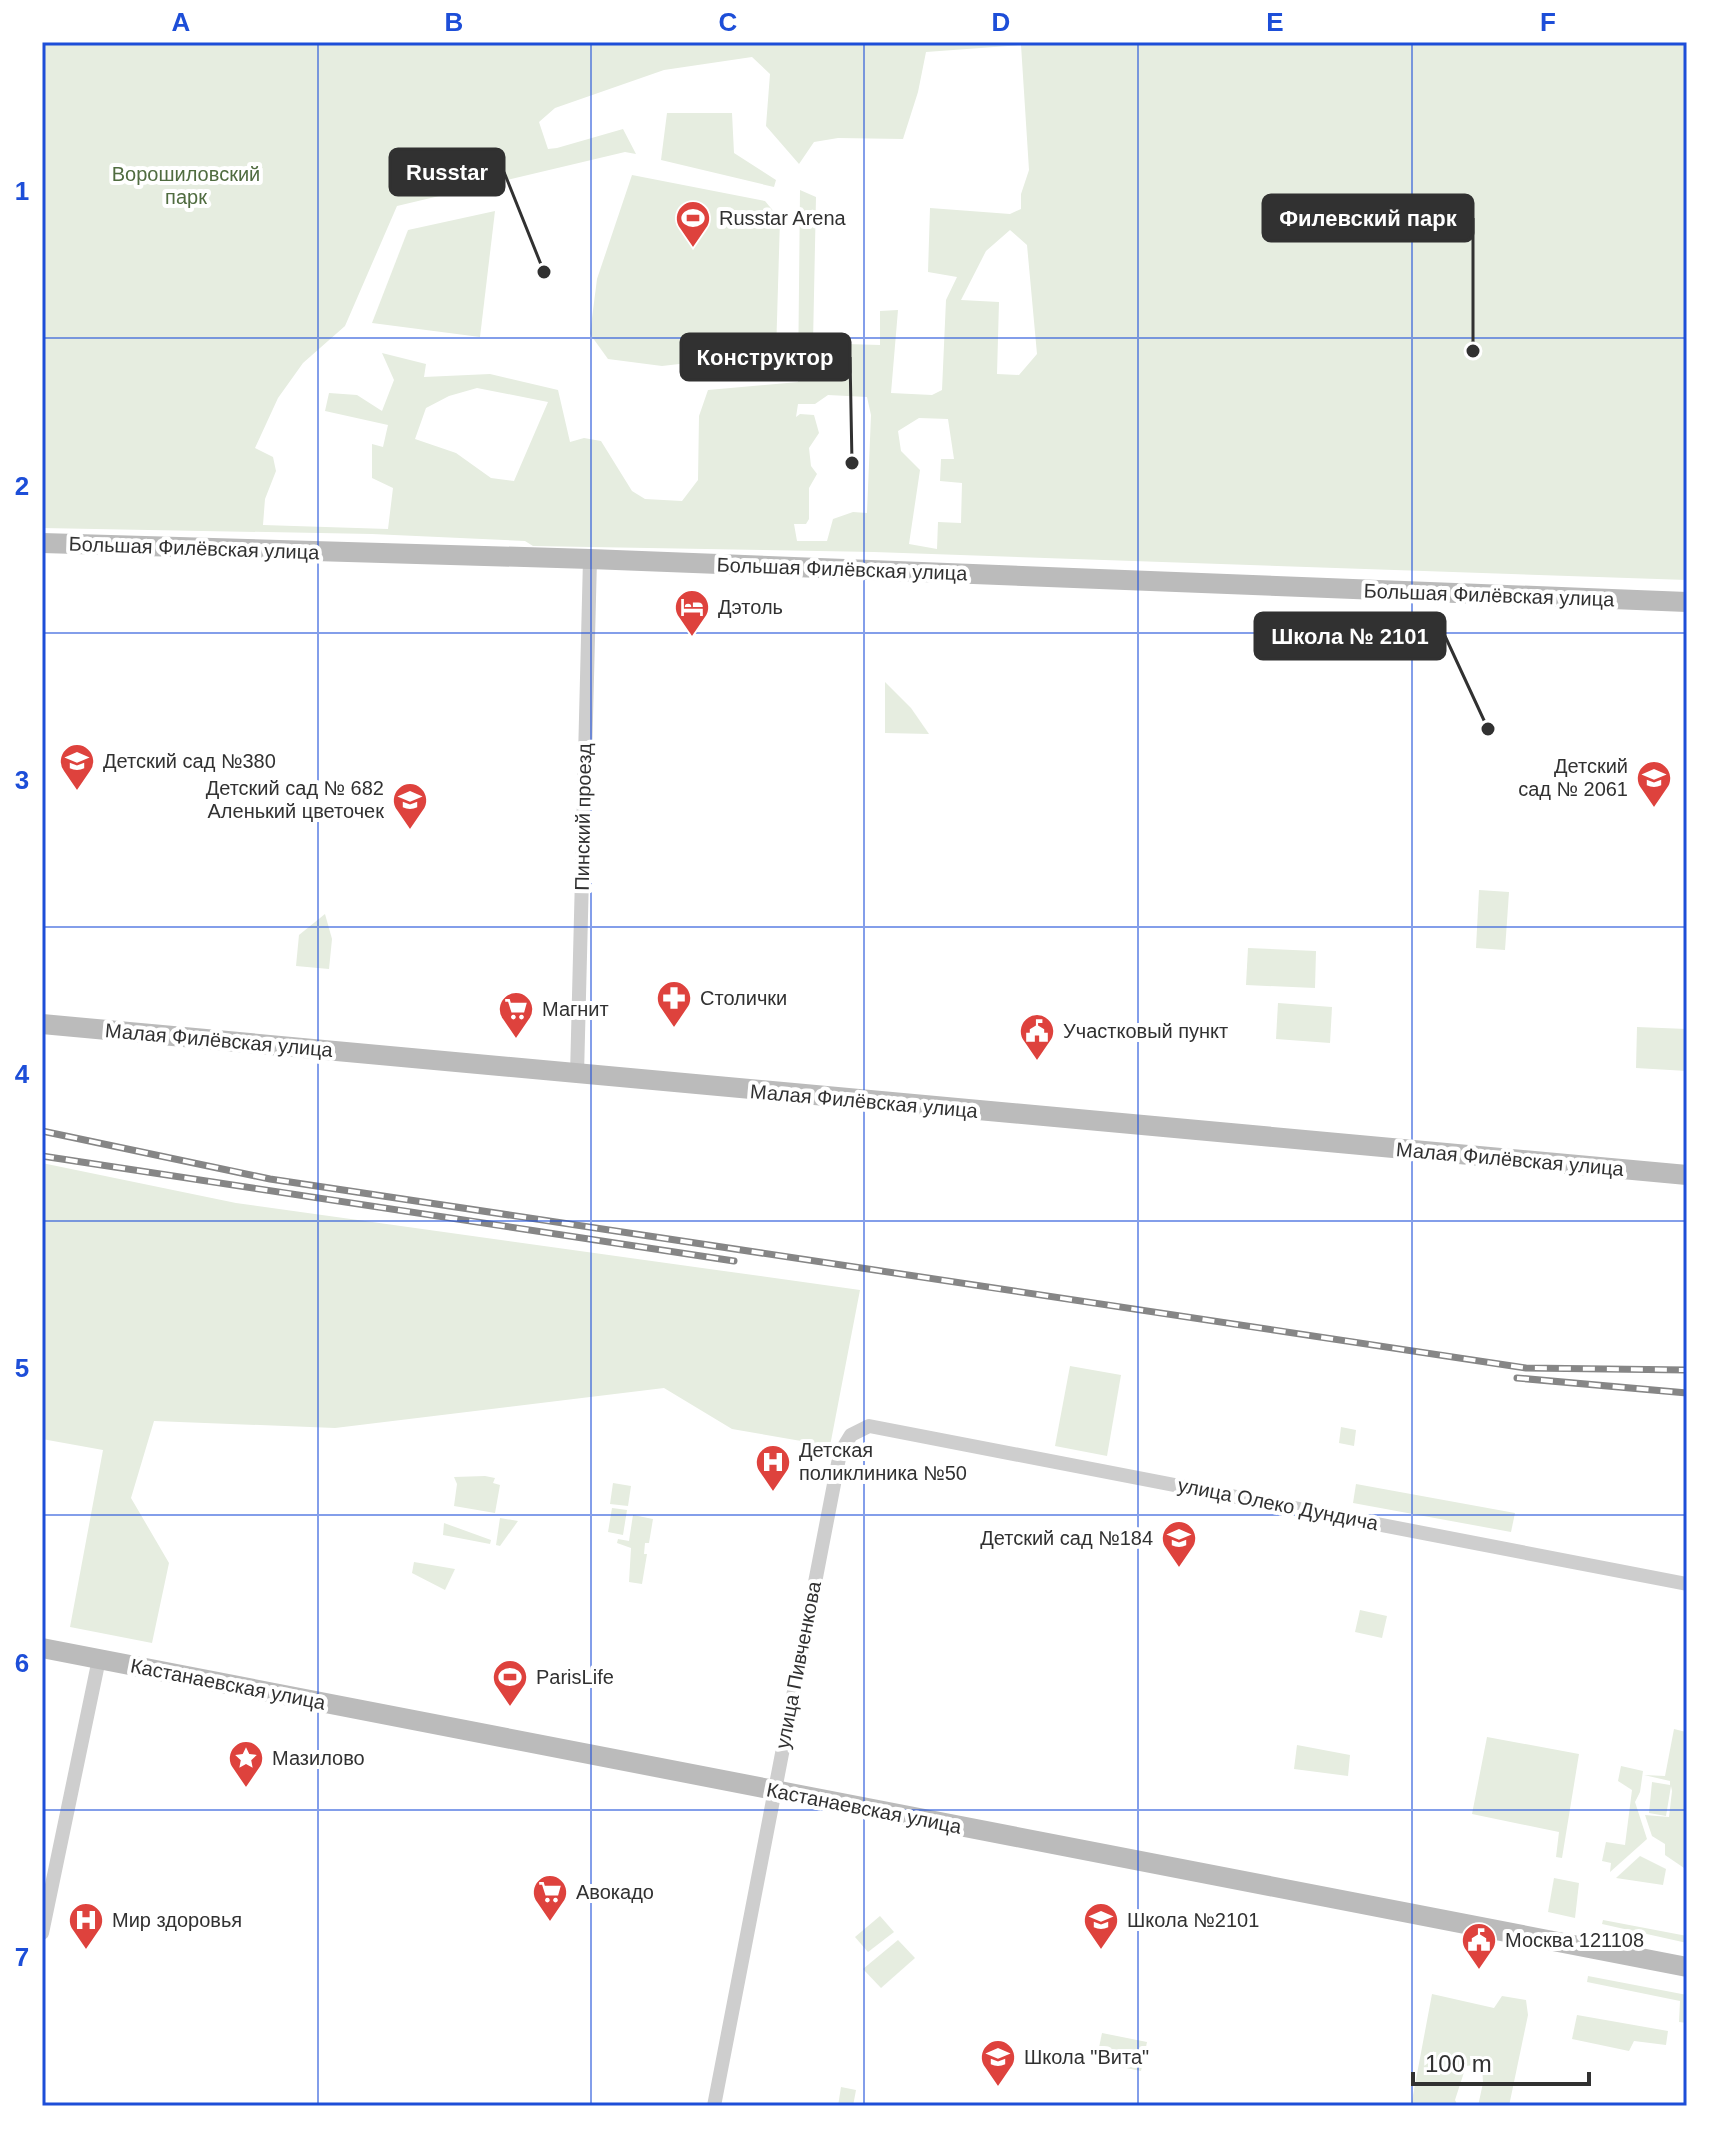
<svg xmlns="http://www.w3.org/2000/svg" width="1729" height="2148" viewBox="0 0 1729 2148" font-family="Arial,sans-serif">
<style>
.green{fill:#e6ede0;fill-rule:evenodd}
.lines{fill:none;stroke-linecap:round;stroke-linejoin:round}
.street{stroke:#cecece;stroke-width:14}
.secondary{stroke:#bbb;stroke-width:20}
.rail-casing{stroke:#868686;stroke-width:7}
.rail{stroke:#fff;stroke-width:4;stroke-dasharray:12;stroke-linecap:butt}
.grid{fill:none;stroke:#1d4ed8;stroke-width:2;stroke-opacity:0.55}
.labels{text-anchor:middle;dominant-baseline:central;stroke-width:8;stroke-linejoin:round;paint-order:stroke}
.park-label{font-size:20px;fill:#506c40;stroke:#fff}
.poi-label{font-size:20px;fill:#313131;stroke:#fff;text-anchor:start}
.street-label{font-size:20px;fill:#313131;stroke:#fff}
.leader{fill:none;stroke:#313131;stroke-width:3}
.callout-dot{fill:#313131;stroke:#fff;stroke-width:3}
.callout{fill:#313131;stroke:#313131;stroke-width:3}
.callout-label{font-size:22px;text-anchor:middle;font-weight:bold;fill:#fff}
.neatline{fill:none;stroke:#1d4ed8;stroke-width:3}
.grid-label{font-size:26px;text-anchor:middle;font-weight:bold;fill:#1d4ed8}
</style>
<rect width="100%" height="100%" fill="#fff"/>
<g class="green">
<path d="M 42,42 L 1687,42 L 1687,580 L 874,552 L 533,546 L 525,541 L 372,534 L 42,528 ZM 1021,45 L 1029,170 L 1021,194 L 1021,209 L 1010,214 L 930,208 L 928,272 L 957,277 L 946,300 L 942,390 L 932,395 L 891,393 L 898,310 L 880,311 L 880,345 L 813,343 L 816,197 L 800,190 L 798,382 L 708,390 L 699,416 L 698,480 L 682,501 L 645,499 L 632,491 L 601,441 L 584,438 L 570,442 L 558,390 L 490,374 L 424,377 L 426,364 L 382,353 L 394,380 L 382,411 L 357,395 L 329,393 L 325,411 L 388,425 L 383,447 L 372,444 L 372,478 L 393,488 L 388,529 L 263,525 L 265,499 L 276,471 L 273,457 L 255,448 L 278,398 L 303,363 L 345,326 L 397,206 L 625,152 L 636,154 L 623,129 L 557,148 L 548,149 L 539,122 L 555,108 L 664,70 L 752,57 L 770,74 L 766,126 L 799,164 L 814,142 L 838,138 L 903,139 L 918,92 L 926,52 ZM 1010,230 L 1027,245 L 1037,354 L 1019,375 L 997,374 L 999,302 L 961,300 L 986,251 ZM 477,388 L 548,402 L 514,481 L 491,478 L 456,453 L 415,439 L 426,408 L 449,396 ZM 828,395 L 867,397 L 871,415 L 867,513 L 853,512 L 833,519 L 827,541 L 797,541 L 794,524 L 806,524 L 809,519 L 809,488 L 817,474 L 811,466 L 809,448 L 819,433 L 814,415 L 800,414 L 796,417 L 798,404 L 815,404 ZM 919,418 L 948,419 L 954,459 L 941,459 L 940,481 L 962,483 L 961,523 L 938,522 L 937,549 L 909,544 L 920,470 L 901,451 L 898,431 Z"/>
<polygon points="667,113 732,113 734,153 776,180 774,187 661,160"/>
<polygon points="632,175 765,201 780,219 776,353 662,366 608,359 590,334 597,279"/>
<polygon points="495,211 480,337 372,323 408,230"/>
<polygon points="885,682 911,708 929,734 885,733"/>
<polygon points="1479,890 1509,892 1505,950 1476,948"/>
<polygon points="325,914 332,939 329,969 296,966 299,935"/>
<polygon points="1248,948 1316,951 1315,988 1246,985"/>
<polygon points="1278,1003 1332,1007 1330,1043 1276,1039"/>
<polygon points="1637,1027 1687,1029 1687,1071 1636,1068"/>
<polygon points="42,1163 236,1203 860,1290 830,1446 732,1429 664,1388 335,1428 154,1421 131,1498 169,1563 152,1643 70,1627 103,1450 42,1439"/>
<polygon points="1070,1366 1121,1375 1107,1456 1055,1446"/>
<polygon points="1341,1427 1356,1430 1354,1446 1339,1443"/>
<polygon points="485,1476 495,1478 493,1483 500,1485 495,1513 454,1506 457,1484 454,1477"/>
<polygon points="613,1483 631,1486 628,1506 610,1504"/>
<polygon points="1356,1484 1515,1513 1511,1532 1353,1503"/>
<polygon points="612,1508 627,1510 623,1535 608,1532"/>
<polygon points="633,1515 653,1519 649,1543 645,1543 644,1554 647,1554 642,1584 629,1582 631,1548 617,1543 618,1539 629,1541"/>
<polygon points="500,1518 518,1521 500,1546 496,1545"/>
<polygon points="444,1523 491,1540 490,1544 443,1535"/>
<polygon points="414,1562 455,1569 445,1590 412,1573"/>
<polygon points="1360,1610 1387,1616 1382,1638 1355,1632"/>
<polygon points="1674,1729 1686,1732 1687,1729 1687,1870 1665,1855 1665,1844 1652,1836 1645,1815 1669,1817 1672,1791 1671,1786 1666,1816 1649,1813 1652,1782 1670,1785 1670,1781 1644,1775 1665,1776"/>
<polygon points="1487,1737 1579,1754 1562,1858 1556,1857 1559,1832 1472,1814"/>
<polygon points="1297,1745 1350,1755 1348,1776 1294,1769"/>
<polygon points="1621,1766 1643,1771 1640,1792 1635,1802 1647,1839 1610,1872 1611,1863 1602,1861 1606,1842 1625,1845 1632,1790 1618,1781"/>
<polygon points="1640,1856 1666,1869 1663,1885 1616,1878"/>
<polygon points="1554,1878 1579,1883 1575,1918 1548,1912"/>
<polygon points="880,1916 894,1932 868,1952 855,1937"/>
<polygon points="1603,1920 1687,1936 1687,1943 1602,1924"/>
<polygon points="898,1940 915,1958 881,1988 863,1969"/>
<polygon points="1588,1976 1687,1995 1687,2023 1679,2022 1680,2001 1587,1982"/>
<polygon points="1432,1994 1494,2008 1502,1996 1526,2000 1528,2015 1509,2106 1478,2106 1483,2083 1482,2064 1466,2066 1455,2100 1458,2106 1411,2106"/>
<polygon points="1577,2015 1668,2031 1666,2045 1634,2041 1629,2051 1572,2039"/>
<polygon points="1102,2033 1147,2042 1141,2071 1096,2062"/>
<polygon points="841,2087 856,2090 853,2106 838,2106"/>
</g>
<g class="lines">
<g class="street">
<polyline points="577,1075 590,559"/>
<polyline points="42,1933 99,1659"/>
<polyline points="714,2106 840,1453 851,1435 869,1426 1687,1584"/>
</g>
<g class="secondary">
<polyline points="42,543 590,559 1687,602"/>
<polyline points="42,1024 1687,1175"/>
<polyline points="42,1648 1687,1967"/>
</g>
<g class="rail-casing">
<g id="rail">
<polyline points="42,1131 270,1179 1526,1368 1687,1370"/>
<polyline points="42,1156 734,1261"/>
<polyline points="1517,1378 1687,1393"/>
</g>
</g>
<use href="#rail" class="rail"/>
</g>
<path class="grid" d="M 318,42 L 318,2106M 591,42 L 591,2106M 864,42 L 864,2106M 1138,42 L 1138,2106M 1412,42 L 1412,2106M 42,338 L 1687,338M 42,633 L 1687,633M 42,927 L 1687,927M 42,1221 L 1687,1221M 42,1515 L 1687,1515M 42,1810 L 1687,1810"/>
<defs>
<g id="stadium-pin" transform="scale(1.8)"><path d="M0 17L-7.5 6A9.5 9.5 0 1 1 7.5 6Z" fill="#de423d" stroke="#fff"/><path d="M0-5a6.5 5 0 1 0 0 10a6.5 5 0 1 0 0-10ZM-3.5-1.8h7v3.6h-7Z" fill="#fff"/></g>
<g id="hotel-pin" transform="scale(1.8)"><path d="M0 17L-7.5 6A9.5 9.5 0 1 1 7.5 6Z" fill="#de423d" stroke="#fff"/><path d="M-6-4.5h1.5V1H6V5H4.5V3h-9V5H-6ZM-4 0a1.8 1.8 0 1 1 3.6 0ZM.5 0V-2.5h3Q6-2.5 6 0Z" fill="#fff"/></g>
<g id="school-pin" transform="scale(1.8)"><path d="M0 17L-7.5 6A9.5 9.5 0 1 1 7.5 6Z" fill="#de423d" stroke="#fff"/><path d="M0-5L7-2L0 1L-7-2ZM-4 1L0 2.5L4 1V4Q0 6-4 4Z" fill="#fff"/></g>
<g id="pharmacy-pin" transform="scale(1.8)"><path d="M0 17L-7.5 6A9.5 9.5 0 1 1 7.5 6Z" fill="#de423d" stroke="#fff"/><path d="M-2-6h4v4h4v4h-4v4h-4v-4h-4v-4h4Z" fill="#fff"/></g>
<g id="supermarket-pin" transform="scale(1.8)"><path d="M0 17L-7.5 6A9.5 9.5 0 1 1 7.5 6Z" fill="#de423d" stroke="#fff"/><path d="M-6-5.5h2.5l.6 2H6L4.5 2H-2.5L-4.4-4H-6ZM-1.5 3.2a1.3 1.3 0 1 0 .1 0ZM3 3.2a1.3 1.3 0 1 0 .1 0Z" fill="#fff"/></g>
<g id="civic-pin" transform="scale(1.8)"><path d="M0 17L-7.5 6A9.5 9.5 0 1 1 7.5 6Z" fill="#de423d" stroke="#fff"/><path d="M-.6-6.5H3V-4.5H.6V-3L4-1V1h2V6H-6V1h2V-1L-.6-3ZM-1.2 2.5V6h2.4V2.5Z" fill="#fff"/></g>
<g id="hospital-pin" transform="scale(1.8)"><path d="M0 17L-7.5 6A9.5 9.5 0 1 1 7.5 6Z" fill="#de423d" stroke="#fff"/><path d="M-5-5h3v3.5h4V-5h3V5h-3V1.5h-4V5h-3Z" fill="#fff"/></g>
<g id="sight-pin" transform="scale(1.8)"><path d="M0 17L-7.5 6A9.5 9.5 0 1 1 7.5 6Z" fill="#de423d" stroke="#fff"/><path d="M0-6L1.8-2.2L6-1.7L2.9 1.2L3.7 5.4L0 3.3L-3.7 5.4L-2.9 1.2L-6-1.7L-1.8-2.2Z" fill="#fff"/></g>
</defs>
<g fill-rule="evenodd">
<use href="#stadium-pin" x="693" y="218"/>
<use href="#hotel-pin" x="692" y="607"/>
<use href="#school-pin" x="77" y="761"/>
<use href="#school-pin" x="1654" y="778"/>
<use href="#school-pin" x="410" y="800"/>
<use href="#pharmacy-pin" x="674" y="998"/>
<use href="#supermarket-pin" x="516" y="1009"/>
<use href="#civic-pin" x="1037" y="1031"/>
<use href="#hospital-pin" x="773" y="1462"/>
<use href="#school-pin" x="1179" y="1538"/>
<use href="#stadium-pin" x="510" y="1677"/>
<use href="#sight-pin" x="246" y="1758"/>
<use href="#supermarket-pin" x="550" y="1892"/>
<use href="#hospital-pin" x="86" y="1920"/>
<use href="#school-pin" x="1101" y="1920"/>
<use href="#civic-pin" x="1479" y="1940"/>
<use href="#school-pin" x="998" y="2057"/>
</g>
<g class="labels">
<g class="park-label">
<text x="186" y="174">Ворошиловский<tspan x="186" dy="23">парк</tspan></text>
</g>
<g class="poi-label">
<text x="719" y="218">Russtar Arena</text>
<text x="718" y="607">Дэтоль</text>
<text x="103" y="761">Детский сад №380</text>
<text x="1628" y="766" text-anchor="end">Детский<tspan x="1628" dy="23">сад № 2061</tspan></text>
<text x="384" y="788" text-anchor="end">Детский сад № 682<tspan x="384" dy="23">Аленький цветочек</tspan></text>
<text x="700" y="998">Столички</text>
<text x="542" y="1009">Магнит</text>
<text x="1063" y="1031">Участковый пункт</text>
<text x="799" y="1450">Детская<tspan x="799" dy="23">поликлиника №50</tspan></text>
<text x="1153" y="1538" text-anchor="end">Детский сад №184</text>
<text x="536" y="1677">ParisLife</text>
<text x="272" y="1758">Мазилово</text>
<text x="576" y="1892">Авокадо</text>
<text x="112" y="1920">Мир здоровья</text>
<text x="1127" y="1920">Школа №2101</text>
<text x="1505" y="1940">Москва 121108</text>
<text x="1024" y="2057">Школа "Вита"</text>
</g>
<g class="street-label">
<text transform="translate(194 548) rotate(2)">Большая Филёвская улица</text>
<text transform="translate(842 569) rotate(2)">Большая Филёвская улица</text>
<text transform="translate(1489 595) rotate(2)">Большая Филёвская улица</text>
<text transform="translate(583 817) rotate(-89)">Пинский проезд</text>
<text transform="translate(219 1040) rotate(5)">Малая Филёвская улица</text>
<text transform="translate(864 1101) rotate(5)">Малая Филёвская улица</text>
<text transform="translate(1510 1159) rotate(5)">Малая Филёвская улица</text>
<text transform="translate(1278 1504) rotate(11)">улица Олеко Дундича</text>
<text transform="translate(798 1665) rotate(-79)">улица Пивченкова</text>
<text transform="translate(228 1684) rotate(11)">Кастанаевская улица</text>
<text transform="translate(864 1808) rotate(11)">Кастанаевская улица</text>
</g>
</g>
<path class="leader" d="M544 272L504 172M1473 351L1473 218M852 463L850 357M1488 729L1445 636"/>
<g class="callout-dot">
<circle cx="544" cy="272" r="8"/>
<circle cx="1473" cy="351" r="8"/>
<circle cx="852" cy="463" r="8"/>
<circle cx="1488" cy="729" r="8"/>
</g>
<g class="callout">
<rect x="390" y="149" width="114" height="46" rx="8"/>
<rect x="1263" y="195" width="210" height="46" rx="8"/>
<rect x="681" y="334" width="169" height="46" rx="8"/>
<rect x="1255" y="613" width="190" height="46" rx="8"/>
</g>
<g class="callout-label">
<text x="447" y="180">Russtar</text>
<text x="1368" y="226">Филевский парк</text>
<text x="765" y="365">Конструктор</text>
<text x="1350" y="644">Школа № 2101</text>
</g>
<rect width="1729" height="2148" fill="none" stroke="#ffffff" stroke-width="88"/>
<path d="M1413 2072v12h176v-12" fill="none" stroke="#313131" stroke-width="4"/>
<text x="1425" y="2072" font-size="24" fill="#313131" stroke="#ffffff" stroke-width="6" paint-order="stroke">100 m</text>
<rect x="44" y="44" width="1641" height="2060" class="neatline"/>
<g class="grid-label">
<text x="181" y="31">A</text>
<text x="454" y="31">B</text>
<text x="728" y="31">C</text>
<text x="1001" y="31">D</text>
<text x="1275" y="31">E</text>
<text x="1548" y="31">F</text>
<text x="22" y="200">1</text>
<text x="22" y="495">2</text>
<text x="22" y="789">3</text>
<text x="22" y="1083">4</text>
<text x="22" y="1377">5</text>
<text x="22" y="1672">6</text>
<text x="22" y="1966">7</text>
</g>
</svg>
